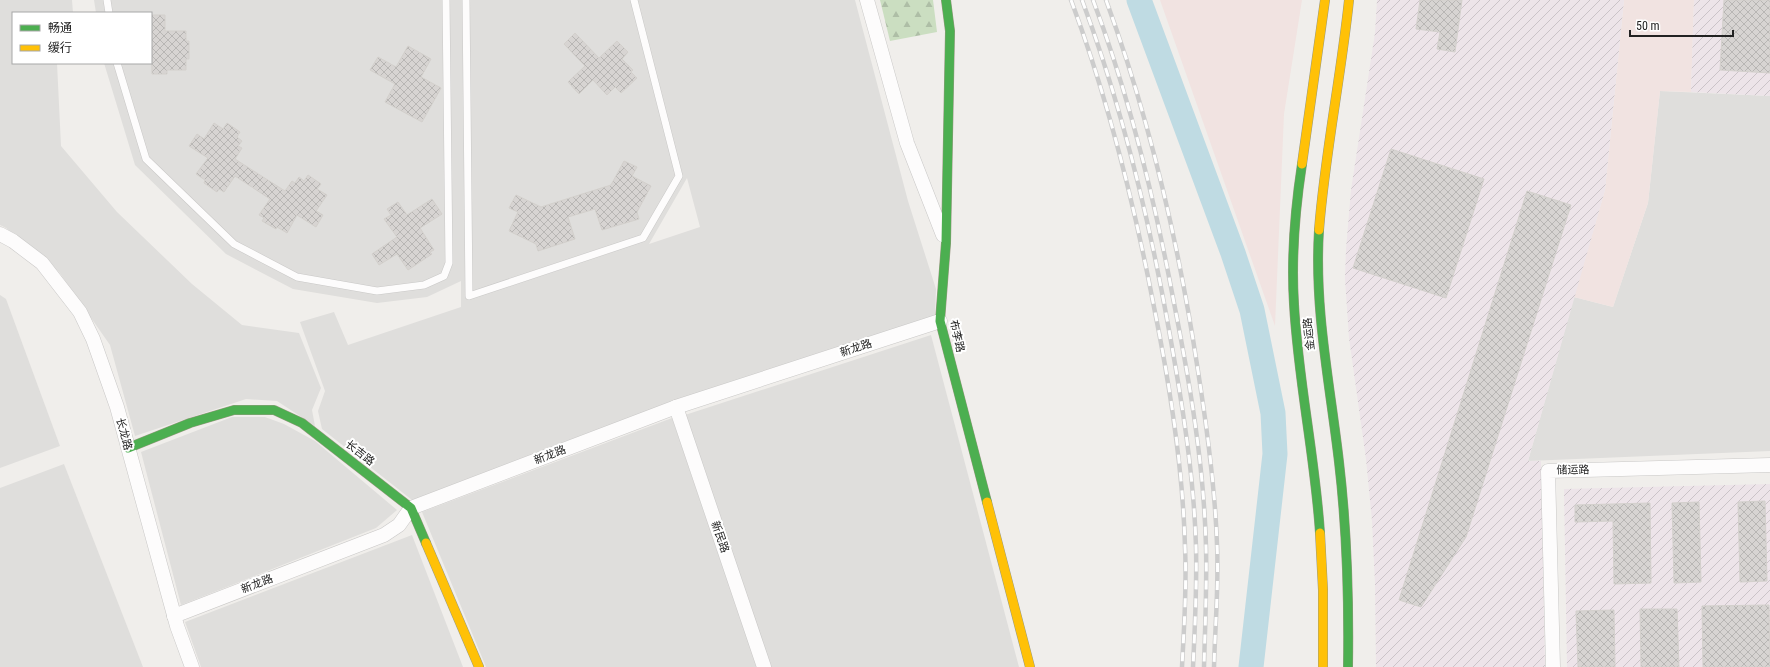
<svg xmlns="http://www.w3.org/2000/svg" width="1770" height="667" viewBox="0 0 1770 667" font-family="'Roboto Condensed','Noto Sans SC',sans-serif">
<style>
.residential{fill:#dfdedc;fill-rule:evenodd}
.commercial{fill:#f1e3e1}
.industrial{fill:url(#industrial-furrows)}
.forest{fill:url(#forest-firs)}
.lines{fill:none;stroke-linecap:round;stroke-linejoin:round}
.river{stroke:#bfdbe3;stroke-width:25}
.building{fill:url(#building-cross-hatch);stroke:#d3d0cc}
.lane-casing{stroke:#c9c8c7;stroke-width:8}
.street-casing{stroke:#c9c8c7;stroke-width:15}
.fast-casing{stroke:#999a82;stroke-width:10}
.slow-casing{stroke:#999a82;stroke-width:10}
.lane{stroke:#fdfcfc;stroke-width:7}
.street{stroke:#fdfcfc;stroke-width:14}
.fast{stroke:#4caf50;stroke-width:9}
.slow{stroke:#ffc107;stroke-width:9}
.rail-casing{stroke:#ccc;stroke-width:4.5}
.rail{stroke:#fff;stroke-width:3;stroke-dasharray:9;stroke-linecap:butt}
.labels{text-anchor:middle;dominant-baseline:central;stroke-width:4;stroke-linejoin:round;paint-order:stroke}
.street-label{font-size:11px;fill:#222;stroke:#fff}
</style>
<defs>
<pattern id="industrial-furrows" width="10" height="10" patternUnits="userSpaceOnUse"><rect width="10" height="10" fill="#ede4e9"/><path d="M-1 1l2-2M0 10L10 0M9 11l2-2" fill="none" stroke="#cbc3c8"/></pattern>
<pattern id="forest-firs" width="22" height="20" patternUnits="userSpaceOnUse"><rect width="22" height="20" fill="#cbdec1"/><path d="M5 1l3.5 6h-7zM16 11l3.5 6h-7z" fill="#aebea6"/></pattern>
<pattern id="building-cross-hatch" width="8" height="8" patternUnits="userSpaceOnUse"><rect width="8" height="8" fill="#d7d4d2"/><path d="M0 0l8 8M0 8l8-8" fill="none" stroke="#b8b6b4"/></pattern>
</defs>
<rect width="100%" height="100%" fill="#f0eeeb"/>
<g class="residential">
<polygon points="0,0 72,0 73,13 13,13 13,63 57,63 61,146 117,212 192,284 242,325 299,333 321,388 312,410 315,426 277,401 246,399 135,436 110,345 59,272 6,228 0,225"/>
<path d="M 94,0 L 855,0 L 908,201 L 936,289 L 935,316 L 412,500 L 322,429 L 318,411 L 325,391 L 300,322 L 334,312 L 348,345 L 461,307 L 461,281 L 427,297 L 377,303 L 293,289 L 226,254 L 135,165 L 104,63 L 151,63 L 151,13 L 96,13 ZM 687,178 L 700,227 L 649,244 Z"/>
<polygon points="1660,91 1770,96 1770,451 1528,461 1574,297 1613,307 1648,203"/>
<polygon points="0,295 6,299 60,446 0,468"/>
<polygon points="931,335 1019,667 771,667 685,415"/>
<polygon points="232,417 265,417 284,424 315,441 397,510 376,528 181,605 141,452"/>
<polygon points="672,418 757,667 486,667 422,512"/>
<polygon points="64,464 143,667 0,667 0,488"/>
<polygon points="412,535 463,667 201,667 185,622"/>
</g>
<g class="commercial">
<polygon points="1160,0 1302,0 1284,114 1275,326"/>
<polygon points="1624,0 1694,0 1691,92 1660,91 1648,203 1613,307 1574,297 1605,190"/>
</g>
<g class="industrial">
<polygon points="1377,0 1624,0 1605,190 1528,461 1541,461 1545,667 1376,667 1375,583 1372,521 1366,459 1349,338 1345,279 1346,249 1351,190 1375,33"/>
<polygon points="1694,0 1770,0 1770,96 1691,92"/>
<polygon points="1770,484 1770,667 1567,667 1564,489"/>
</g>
<polygon class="forest" points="880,0 933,0 937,32 890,41"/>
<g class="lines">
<polyline class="river" points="1139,0 1233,253 1252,310 1273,413 1275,454 1251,667"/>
</g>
<g class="building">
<polygon points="1420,0 1462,0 1455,52 1437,49 1440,32 1416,29"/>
<polygon points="1724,0 1770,0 1770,73 1720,70"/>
<polygon points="151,15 165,15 165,31 186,31 186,41 189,41 189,59 186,59 186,70 167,70 167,74 152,74"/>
<polygon points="575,33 599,58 617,41 628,52 622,59 633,70 631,72 637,78 621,93 615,87 607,95 593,80 579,94 568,82 585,66 564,44"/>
<polygon points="408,46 431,59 421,77 441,88 422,122 385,102 395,84 370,70 378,57 396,67"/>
<polygon points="214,123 223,129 227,123 240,132 237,137 242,141 238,146 242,148 235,159 285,191 292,181 295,183 299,177 304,181 308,175 321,184 317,189 327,195 316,211 323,215 316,227 297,215 287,233 277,227 276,229 262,221 264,218 259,215 270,199 235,176 224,192 219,189 217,192 204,183 205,180 196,174 208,158 189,146 197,134 204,139"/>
<polygon points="1391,149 1484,179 1446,298 1353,268"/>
<polygon points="624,161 637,167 632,176 651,186 637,212 639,219 602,230 595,209 568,217 575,239 538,251 536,244 509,231 518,212 509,208 516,195 541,207 611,185"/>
<polygon points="1527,191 1571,205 1466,537 1421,607 1399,600"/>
<polygon points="432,199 442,214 420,228 434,250 430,252 432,254 408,270 397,254 379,265 372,254 397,237 384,219 391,215 387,209 398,202 407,215"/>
<polygon points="1765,501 1767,581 1740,582 1738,502"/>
<polygon points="1699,502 1701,582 1674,583 1672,503"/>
<polygon points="1650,503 1651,583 1614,584 1613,521 1575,522 1575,505"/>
<polygon points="1769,605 1770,667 1703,667 1702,606"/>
<polygon points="1640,609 1677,609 1679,667 1641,667"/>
<polygon points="1614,610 1615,667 1578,667 1576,611"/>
</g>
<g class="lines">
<g class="lane-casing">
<g id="lane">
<polyline points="107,0 109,13"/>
<polyline points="466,0 469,296 643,238 679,176 634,0"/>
<polyline points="117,63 146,159 234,244 297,277 377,291 424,285 444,276 449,263 446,0"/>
</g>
</g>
<g class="street-casing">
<g id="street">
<polyline points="867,0 907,143 943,235"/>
<polyline points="0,234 13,241 42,263 80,312 93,339 117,407 177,626 192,667"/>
<polyline points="676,407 764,667"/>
<polyline points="174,616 384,535 399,525 411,508 676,407 940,321"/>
<polyline points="1553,667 1548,471 1770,465"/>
</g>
</g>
<g class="fast-casing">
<g id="fast">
<polyline points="946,0 950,31 946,243 940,321 987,502"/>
<path d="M 1302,164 C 1295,210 1291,257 1294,304 C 1298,380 1315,456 1320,533"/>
<path d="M 1319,230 C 1314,309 1330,384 1339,462 C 1347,530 1349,599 1348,667"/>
<polyline points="128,448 190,423 234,410 274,410 302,423 411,508 426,543"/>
</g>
</g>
<g class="slow-casing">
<g id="slow">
<polyline points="1302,164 1325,0"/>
<path d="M 1319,230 C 1325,153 1341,77 1349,0"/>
<polyline points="987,502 1030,667"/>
<polyline points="1320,533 1323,590 1323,667"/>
<polyline points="426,543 479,667"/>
</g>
</g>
<use href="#lane" class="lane"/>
<use href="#street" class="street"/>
<use href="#fast" class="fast"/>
<use href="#slow" class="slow"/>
<g class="rail-casing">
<g id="rail">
<path d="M 1071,0 C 1108,99 1134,203 1154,307 C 1170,386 1183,466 1185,547 C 1187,587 1184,627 1182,667"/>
<path d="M 1082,0 C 1122,107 1149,218 1169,330 C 1182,402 1194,475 1196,547 C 1197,587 1195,627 1193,667"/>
<path d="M 1093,0 C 1130,98 1155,201 1174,303 C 1190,384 1204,465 1206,547 C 1207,587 1205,627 1204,667"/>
<path d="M 1106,0 C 1150,120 1179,245 1198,371 C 1207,428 1215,486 1217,544 C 1219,585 1215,626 1214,667"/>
</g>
</g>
<use href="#rail" class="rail"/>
</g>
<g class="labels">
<g class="street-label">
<text transform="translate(1309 334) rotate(-96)">金运路</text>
<text transform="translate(957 336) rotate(77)">布李路</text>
<text transform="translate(856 348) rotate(-18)">新龙路</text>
<text transform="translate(124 434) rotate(75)">长龙路</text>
<text transform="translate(360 453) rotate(38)">长吉路</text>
<text transform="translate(550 455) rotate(-21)">新龙路</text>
<text transform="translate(1573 470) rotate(-1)">储运路</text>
<text transform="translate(720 537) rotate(71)">新民路</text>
<text transform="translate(257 584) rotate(-21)">新龙路</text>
</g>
</g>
<rect x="12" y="12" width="140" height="52" fill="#ffffff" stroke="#a7a7a7"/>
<rect x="20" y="25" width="20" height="6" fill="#4caf50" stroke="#a7a7a7"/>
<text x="48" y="32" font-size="12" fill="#222222">畅通</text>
<rect x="20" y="45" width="20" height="6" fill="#ffc107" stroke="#a7a7a7"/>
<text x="48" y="52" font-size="12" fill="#222222">缓行</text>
<path d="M1630 30v6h103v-6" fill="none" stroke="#222222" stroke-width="2"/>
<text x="1636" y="30" font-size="12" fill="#222222" stroke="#ffffff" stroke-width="3" paint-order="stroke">50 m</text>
</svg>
